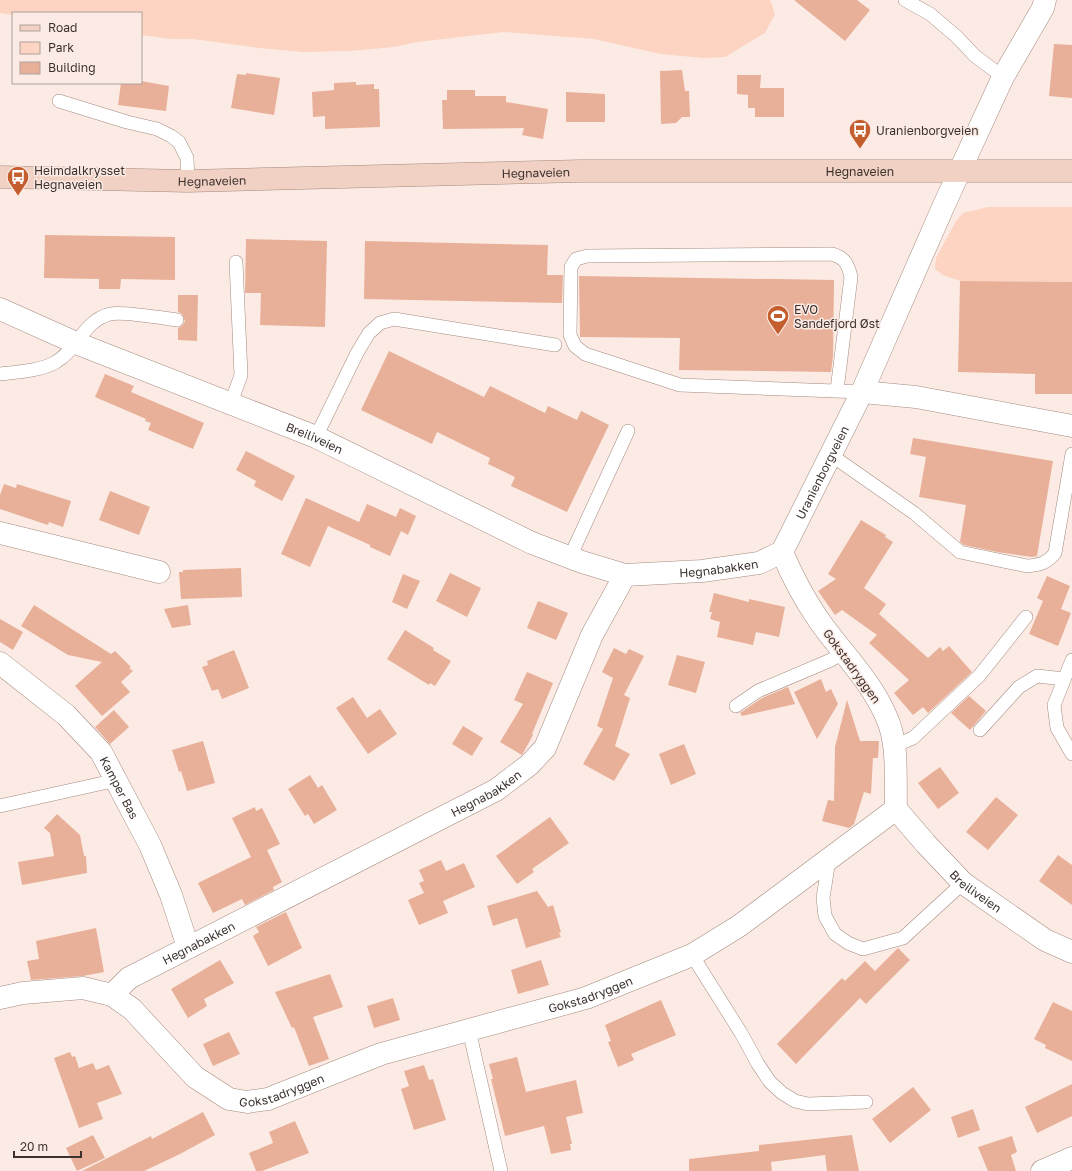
<svg xmlns="http://www.w3.org/2000/svg" width="1072" height="1171" viewBox="0 0 1072 1171" font-family="'Golos Text',sans-serif">
<style>
.green{fill:#fdd3c2}
.building{fill:#e8b099}
.lines{fill:none;stroke-linecap:round;stroke-linejoin:round}
.service-casing{stroke:#a38a7f;stroke-width:14}
.minor-casing{stroke:#a38a7f;stroke-width:23}
.secondary-casing{stroke:#a38a7f;stroke-width:23}
.service{stroke:#fff;stroke-width:13}
.minor{stroke:#fff;stroke-width:22}
.secondary{stroke:#f0d1c3;stroke-width:22}
.labels{text-anchor:middle;dominant-baseline:central;stroke-width:3;stroke-linejoin:round;paint-order:stroke}
.poi-label{font-size:12px;fill:#3c312d;stroke:#fcebe4;text-anchor:start}
.street-label{font-size:12px;fill:#3c312d;stroke:#fcebe4}
</style>
<rect width="100%" height="100%" fill="#fcebe4"/>
<g class="green">
<polygon points="0,0 770,0 775,14 765,33 725,57 704,58 660,54 594,39 504,32 417,42 394,47 349,51 304,52 259,48 193,39 171,39 141,35 141,13 13,13 13,15 0,13"/>
<polygon points="988,207 1072,207 1072,282 960,281 943,275 935,269 936,258 956,221 963,213"/>
</g>
<g class="building">
<polygon points="794,0 857,0 870,10 845,41"/>
<polygon points="1054,44 1072,45 1072,98 1049,96"/>
<polygon points="682,70 685,91 689,91 690,117 682,117 676,123 661,124 660,71"/>
<polygon points="246,73 280,78 274,115 231,108 237,74 246,75"/>
<polygon points="737,75 761,75 760,88 784,88 784,117 755,117 755,108 748,108 748,95 737,94"/>
<polygon points="141,81 169,86 166,111 118,105 121,83 141,83"/>
<polygon points="356,82 356,85 374,84 374,89 379,89 380,127 325,129 325,116 313,117 312,92 334,90 334,83"/>
<polygon points="447,90 475,90 475,96 506,96 506,102 548,109 543,139 522,135 524,128 443,129 442,100 447,100"/>
<polygon points="566,92 605,94 605,122 566,122"/>
<polygon points="45,235 175,237 175,280 121,279 120,289 99,289 99,279 44,278"/>
<polygon points="246,239 327,241 325,327 260,325 261,293 245,293"/>
<polygon points="365,241 548,245 547,275 563,275 562,303 364,299"/>
<polygon points="579,276 834,280 833,356 831,372 679,370 680,338 580,337"/>
<polygon points="960,281 1072,282 1072,394 1035,394 1035,374 958,372"/>
<polygon points="178,295 198,295 197,341 178,340 178,328 183,325 185,321 182,314 178,312"/>
<polygon points="389,351 484,397 490,386 545,413 548,406 577,420 581,411 609,425 567,512 511,486 515,477 488,464 490,458 437,432 432,444 361,410"/>
<polygon points="105,374 134,386 131,392 204,423 193,449 148,430 151,423 145,421 146,419 95,397"/>
<polygon points="913,438 1053,461 1037,556 1032,557 997,552 964,545 960,542 966,505 919,497 926,457 910,454"/>
<polygon points="246,451 295,476 282,501 254,486 256,481 236,470"/>
<polygon points="4,484 16,488 17,484 71,501 63,527 49,522 48,525 0,509 0,495"/>
<polygon points="110,491 150,507 139,535 99,520"/>
<polygon points="306,498 359,522 367,504 396,517 400,508 416,516 408,535 401,531 390,556 370,547 370,545 328,526 310,567 281,554"/>
<polygon points="861,520 886,535 885,537 893,542 864,588 886,604 879,614 928,658 940,647 943,651 949,646 972,672 928,713 923,707 913,715 894,693 909,680 869,643 877,635 842,610 835,615 818,591 836,579 828,574"/>
<polygon points="241,568 242,597 181,599 179,572 183,572 183,570"/>
<polygon points="450,573 481,588 467,617 436,601"/>
<polygon points="403,574 420,581 407,609 392,602"/>
<polygon points="1047,576 1070,586 1061,609 1071,613 1058,646 1029,634 1043,601 1037,598"/>
<polygon points="714,593 749,602 749,599 785,607 779,637 756,632 753,645 717,637 720,622 710,619 712,612 709,612"/>
<polygon points="538,601 568,613 556,640 527,628"/>
<polygon points="34,605 111,654 115,651 131,667 129,668 133,671 121,682 130,692 102,716 75,686 102,662 68,655 21,626"/>
<polygon points="188,605 191,625 172,628 164,609"/>
<polygon points="0,619 23,632 13,650 0,642"/>
<polygon points="405,630 434,648 433,650 451,661 435,686 430,683 429,685 387,659"/>
<polygon points="614,648 626,654 629,649 644,656 624,695 630,698 615,746 630,754 614,781 583,764 603,729 597,726 613,678 602,672"/>
<polygon points="234,650 249,688 222,699 218,689 212,691 202,667 208,665 207,661"/>
<polygon points="677,655 705,662 696,693 668,685"/>
<polygon points="527,672 553,683 532,734 533,735 522,755 500,742 523,704 514,700"/>
<polygon points="821,679 826,692 831,689 838,704 817,739 794,692"/>
<polygon points="788,687 795,704 742,716 740,713 762,698"/>
<polygon points="969,696 986,711 970,730 951,713"/>
<polygon points="353,697 367,718 380,709 397,734 368,754 336,708"/>
<polygon points="847,700 860,741 879,741 878,758 873,758 871,794 864,792 854,824 849,828 822,821 828,800 834,801 835,747"/>
<polygon points="114,710 129,727 110,744 95,727"/>
<polygon points="463,726 483,738 472,756 452,744"/>
<polygon points="203,741 215,783 187,791 181,771 179,772 172,750"/>
<polygon points="684,744 696,774 671,785 659,754"/>
<polygon points="940,767 959,793 938,809 918,783"/>
<polygon points="310,775 318,788 322,785 337,810 314,824 308,814 305,816 288,789"/>
<polygon points="996,797 1018,815 988,850 966,832"/>
<polygon points="255,807 256,811 262,808 280,844 267,850 282,882 273,887 274,890 245,905 242,899 213,913 198,883 251,857 232,818"/>
<polygon points="57,814 80,835 84,856 86,856 87,873 22,885 18,862 54,856 50,833 44,828"/>
<polygon points="550,817 569,843 532,869 534,872 517,884 496,856"/>
<polygon points="1058,855 1072,865 1072,905 1039,881"/>
<polygon points="441,860 446,871 464,863 475,887 443,901 448,913 419,925 408,900 424,893 419,883 424,881 419,870"/>
<polygon points="537,891 548,907 553,905 561,932 559,933 561,937 526,948 517,918 493,926 487,906"/>
<polygon points="286,912 302,948 268,966 253,936 259,932 256,927"/>
<polygon points="96,928 104,972 83,976 31,980 27,961 39,959 36,941"/>
<polygon points="898,948 910,960 866,1004 860,998 796,1064 777,1044 842,978 845,981 865,961 875,971"/>
<polygon points="220,960 234,983 204,999 207,1006 188,1018 171,989"/>
<polygon points="541,960 549,985 518,994 511,970"/>
<polygon points="330,974 343,1007 313,1017 329,1059 309,1066 294,1027 292,1028 275,992"/>
<polygon points="393,998 400,1020 374,1028 367,1006"/>
<polygon points="661,1000 676,1035 631,1054 634,1060 618,1067 608,1042 611,1041 605,1025"/>
<polygon points="1053,1002 1072,1011 1072,1061 1045,1048 1046,1045 1034,1039"/>
<polygon points="229,1032 240,1054 213,1066 203,1044"/>
<polygon points="70,1052 72,1057 75,1056 79,1068 93,1063 96,1070 109,1065 122,1094 97,1103 103,1119 79,1128 54,1058"/>
<polygon points="517,1057 526,1092 576,1080 583,1113 566,1117 572,1144 570,1144 571,1150 551,1154 544,1126 505,1136 491,1079 493,1079 489,1064"/>
<polygon points="424,1065 429,1080 433,1079 446,1120 414,1130 401,1089 409,1086 404,1071"/>
<polygon points="1072,1084 1072,1116 1037,1133 1025,1107"/>
<polygon points="913,1087 931,1110 890,1143 872,1119"/>
<polygon points="973,1109 980,1130 958,1138 951,1117"/>
<polygon points="203,1112 215,1135 180,1154 144,1171 82,1171 151,1136 152,1139"/>
<polygon points="295,1121 309,1153 262,1171 256,1171 249,1153 273,1143 269,1132"/>
<polygon points="93,1135 105,1158 77,1171 66,1148"/>
<polygon points="852,1135 859,1171 827,1171 825,1155 771,1162 772,1171 689,1171 689,1159 759,1151 759,1145"/>
<polygon points="1012,1136 1017,1152 1011,1155 1016,1171 988,1171 978,1147"/>
</g>
<g class="lines">
<g class="service-casing">
<g id="service">
<polyline points="905,0 930,14 956,36 975,56 1003,77"/>
<polyline points="59,101 127,122 157,129 171,136 179,142 187,158 188,181"/>
<path d="M 0,374 C 19,372 40,371 56,362 C 79,348 83,321 110,314 C 121,311 163,318 177,320"/>
<path d="M 837,390 L 851,277 C 848,264 845,258 832,254 L 587,256 L 576,259 L 571,267 L 570,335 L 575,346 L 585,354 L 680,385 L 862,392"/>
<polyline points="231,403 241,375 236,262"/>
<polyline points="316,437 357,353 369,333 380,323 394,319 555,345"/>
<path d="M 831,455 L 914,513 L 960,552 L 1027,566 C 1040,565 1047,563 1055,553 L 1072,454"/>
<polyline points="570,557 628,431"/>
<polyline points="1072,660 1054,705 1057,728 1072,754"/>
<polyline points="736,706 758,691 831,660 844,652"/>
<polyline points="980,730 1019,687 1037,676 1064,679"/>
<polyline points="894,746 913,738 979,676 1026,617"/>
<polyline points="0,806 117,780"/>
<polyline points="829,860 823,898 825,916 835,934 848,943 863,949 903,938 963,883"/>
<polyline points="692,955 741,1033 758,1064 770,1082 782,1093 795,1101 808,1104 866,1102"/>
<polyline points="469,1030 501,1171"/>
</g>
</g>
<g class="minor-casing">
<g id="minor">
<path id="s1" d="M 0,309 L 76,343 L 316,437 L 532,543 L 582,562 L 625,575 L 702,571 L 759,563 L 782,552"/>
<polyline points="862,392 916,397 1072,426"/>
<polyline points="0,533 159,572"/>
<path id="s2" d="M 782,552 L 862,392 L 944,205 L 1003,77 L 1043,8 L 1045,0"/>
<path id="s3" d="M 0,663 L 66,715 L 101,752 L 150,845 L 171,895 L 188,947"/>
<path id="s4" d="M 896,809 L 926,844 L 963,883 L 1045,940 L 1072,952"/>
<path id="s5" d="M 112,995 L 129,978 L 496,790 L 529,765 L 545,748 L 592,635 L 625,575"/>
<path id="s6" d="M 0,998 L 23,993 L 83,988 L 112,995 L 132,1009 L 195,1077 L 229,1099 L 247,1102 L 268,1099 L 381,1054 L 586,998 L 692,955 L 739,926 L 896,809 C 895,780 899,743 886,716 C 870,679 840,651 818,619 C 803,597 792,576 782,552"/>
<polyline points="1042,1171 1072,1158"/>
</g>
</g>
<g class="secondary-casing">
<g id="secondary">
<path id="s7" d="M 0,177 L 188,181 L 581,171 L 1072,171"/>
</g>
</g>
<use href="#service" class="service"/>
<use href="#minor" class="minor"/>
<use href="#secondary" class="secondary"/>
</g>
<defs>
<g id="bus-pin" transform="scale(1.15)"><path d="M0 17L-7.5 6A9.5 9.5 0 1 1 7.5 6Z" fill="#c45e2e" stroke="#fcebe4"/><path d="M-5-6H5V4H4V6H2V4H-2V6H-4V4H-5ZM-3.5-4V0h7V-4ZM-3.5 1.2v1.5H-2V1.2ZM2 1.2v1.5H3.5V1.2Z" fill="#fff"/></g>
<g id="stadium-pin" transform="scale(1.15)"><path d="M0 17L-7.5 6A9.5 9.5 0 1 1 7.5 6Z" fill="#c45e2e" stroke="#fcebe4"/><path d="M0-5a6.5 5 0 1 0 0 10a6.5 5 0 1 0 0-10ZM-3.5-1.8h7v3.6h-7Z" fill="#fff"/></g>
</defs>
<g fill-rule="evenodd">
<use href="#bus-pin" x="860" y="130"/>
<use href="#bus-pin" x="18" y="177"/>
<use href="#stadium-pin" x="778" y="316"/>
</g>
<g class="labels">
<g class="poi-label">
<text x="876" y="130">Uranienborgveien</text>
<text x="34" y="170">Heimdalkrysset<tspan x="34" dy="14">Hegnaveien</tspan></text>
<text x="794" y="309">EVO<tspan x="794" dy="14">Sandefjord Øst</tspan></text>
</g>
<g class="street-label">
<text stroke="none"><textPath href="#s7" startOffset="536">Hegnaveien</textPath></text>
<text stroke="none"><textPath href="#s7" startOffset="860">Hegnaveien</textPath></text>
<text stroke="none"><textPath href="#s7" startOffset="212">Hegnaveien</textPath></text>
<text stroke="none"><textPath href="#s1" startOffset="340">Breiliveien</textPath></text>
<text stroke="none"><textPath href="#s2" startOffset="89">Uranienborgveien</textPath></text>
<text stroke="none"><textPath href="#s1" startOffset="774">Hegnabakken</textPath></text>
<text transform="translate(852 666) rotate(54)">Gokstadryggen</text>
<text stroke="none"><textPath href="#s3" startOffset="175">Kamper Bas</textPath></text>
<text stroke="none"><textPath href="#s5" startOffset="426">Hegnabakken</textPath></text>
<text stroke="none"><textPath href="#s4" startOffset="115">Breiliveien</textPath></text>
<text stroke="none"><textPath href="#s5" startOffset="102">Hegnabakken</textPath></text>
<text stroke="none"><textPath href="#s6" startOffset="650">Gokstadryggen</textPath></text>
<text stroke="none"><textPath href="#s6" startOffset="326">Gokstadryggen</textPath></text>
</g>
</g>
<rect x="12" y="12" width="130" height="72" fill="#fcebe4" stroke="#afa19b"/>
<rect x="20" y="25" width="20" height="6" fill="#f0d1c3" stroke="#afa19b"/>
<text x="48" y="32" font-size="12" fill="#3c312d">Road</text>
<rect x="20" y="42" width="20" height="12" fill="#fdd3c2" stroke="#afa19b"/>
<text x="48" y="52" font-size="12" fill="#3c312d">Park</text>
<rect x="20" y="62" width="20" height="12" fill="#e8b099" stroke="#afa19b"/>
<text x="48" y="72" font-size="12" fill="#3c312d">Building</text>
<path d="M14 1151v6h67v-6" fill="none" stroke="#3c312d" stroke-width="2"/>
<text x="20" y="1151" font-size="12" fill="#3c312d" stroke="#fcebe4" stroke-width="3" paint-order="stroke">20 m</text>
</svg>
